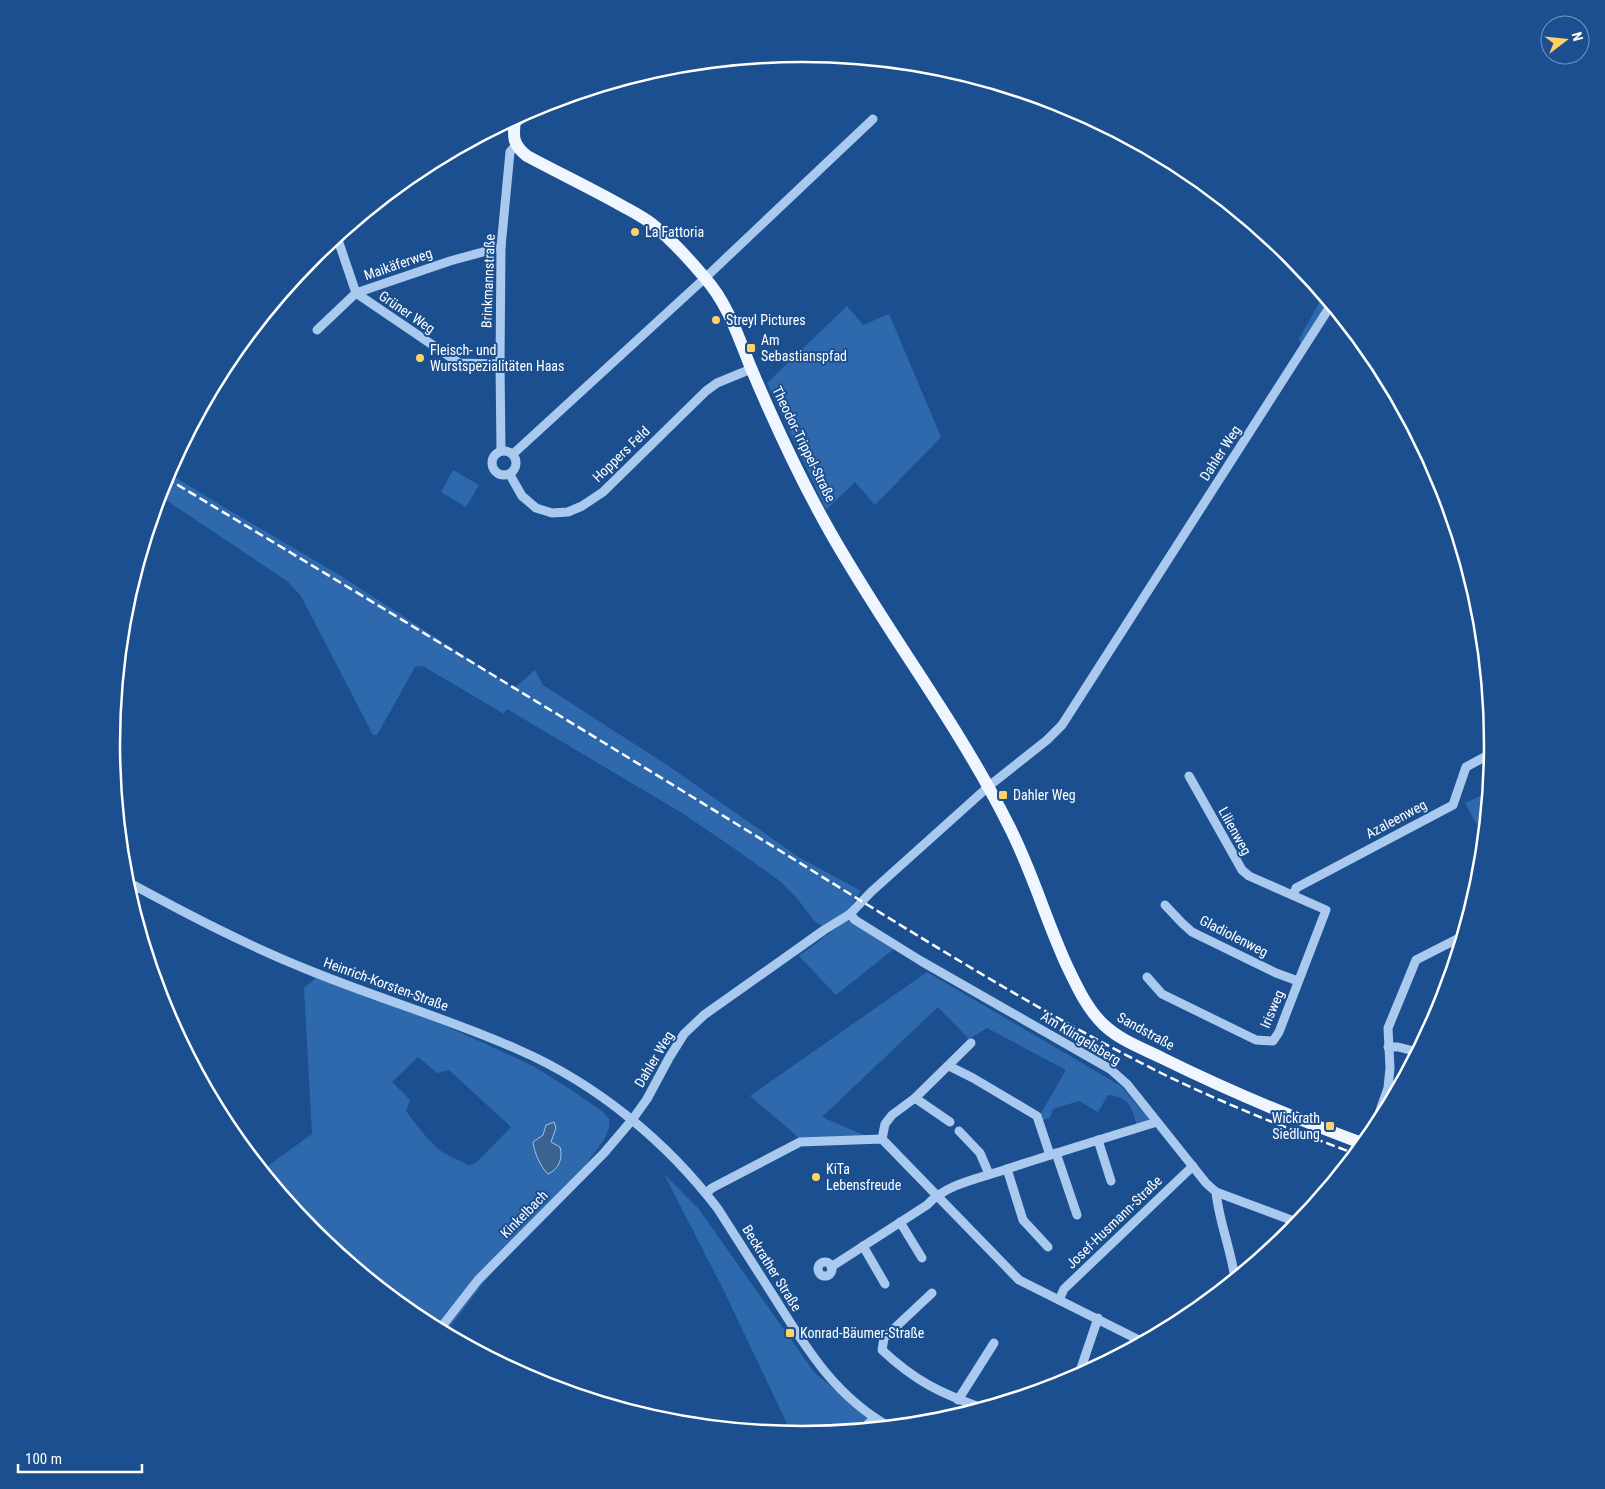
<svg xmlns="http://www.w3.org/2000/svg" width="1605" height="1489" viewBox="0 0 1605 1489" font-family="'Roboto Condensed',sans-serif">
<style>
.green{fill:#2e69ad;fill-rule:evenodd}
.water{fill:#3c6290;stroke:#9cc4f0}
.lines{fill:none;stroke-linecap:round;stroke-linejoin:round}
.minor{stroke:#a9c9ee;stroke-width:9}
.major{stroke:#f0f6ff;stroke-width:12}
.rail{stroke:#fff;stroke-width:2.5;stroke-dasharray:9 4;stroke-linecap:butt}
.poi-dot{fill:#ffd166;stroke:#1b4f8f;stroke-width:2}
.labels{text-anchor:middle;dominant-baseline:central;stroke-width:4;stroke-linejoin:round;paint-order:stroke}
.poi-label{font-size:14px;fill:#fff;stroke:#1b4f8f;text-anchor:start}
.street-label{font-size:14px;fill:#fff;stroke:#1b4f8f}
.rim{fill:none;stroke:#fff;stroke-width:2.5}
</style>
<rect width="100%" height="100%" fill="#1b4f8f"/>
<g class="green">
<polygon points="1323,296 1331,305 1303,349 1299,339"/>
<polygon points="847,306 863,325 889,314 941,437 875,505 855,482 826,510 767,383"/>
<polygon points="453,470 479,485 466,507 441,492"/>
<polygon points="168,473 227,509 341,576 514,688 535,670 543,685 670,767 800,858 861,891 847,913 823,926 815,922 796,897 781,882 738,851 682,813 507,709 504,714 423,666 415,667 377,735 373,735 301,596 287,581 160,496"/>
<polygon points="1489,792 1484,838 1465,803"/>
<polygon points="847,920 895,948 836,995 799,956"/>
<path d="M 927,972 L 1121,1086 L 1150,1120 L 1137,1125 C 1131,1106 1130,1098 1108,1095 L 1098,1112 L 1079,1101 L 1053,1109 L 1050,1118 L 1040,1121 L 1038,1114 L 1041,1113 L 1066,1070 L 987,1028 L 969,1039 L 938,1007 L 822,1117 L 866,1136 L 799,1138 L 750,1096 Z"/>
<path d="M 316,978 L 430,1019 L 486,1044 L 533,1066 L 570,1089 L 603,1112 L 609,1119 L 609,1128 L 604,1140 L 583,1168 L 485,1281 L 445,1333 L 418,1319 L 314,1233 L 262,1170 L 312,1134 L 304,988 ZM 418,1057 L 437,1073 L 449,1070 L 511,1127 L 478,1161 L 469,1166 C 461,1160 452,1158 444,1153 C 432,1146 415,1123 406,1111 L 410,1100 L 392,1082 Z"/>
<polygon points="664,1174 698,1208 814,1372 874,1423 861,1429 803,1435 792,1434 723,1289"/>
</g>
<path class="water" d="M 554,1122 L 556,1128 L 551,1142 L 560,1147 C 563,1159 559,1169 548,1174 C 541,1168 534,1152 533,1142 L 543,1135 L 546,1125 Z"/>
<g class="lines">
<g class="minor">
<polyline points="514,124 544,104"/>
<polyline points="337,237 356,293 459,363 500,364"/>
<polyline points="317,330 356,293 450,261 501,247"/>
<circle cx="504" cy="463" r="12"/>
<polyline points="501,451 500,364 501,247 510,152 516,145"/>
<polyline points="513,454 705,278 873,119"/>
<polyline points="510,475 522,496 536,508 552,513 568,512 582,506 603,492 706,391 717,383 751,369"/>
<path d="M 126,881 C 185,913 244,944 306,969 C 376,998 450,1019 519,1050 C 597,1084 667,1142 718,1209 C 738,1240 757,1270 776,1300 C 808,1351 836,1397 890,1427"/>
<polyline points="1294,894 1296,888 1453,805 1466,767 1492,753"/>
<polyline points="1165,905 1182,923 1192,932 1276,973 1298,981"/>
<path d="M 850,914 L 855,920 L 921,961 L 1110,1069 L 1127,1084 L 1206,1183 L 1216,1192 C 1219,1222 1231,1249 1235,1279"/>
<polyline points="1147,977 1162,994 1256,1040 1273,1041 1279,1032 1326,910 1249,876 1242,870 1189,776"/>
<polyline points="1388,1047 1398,1047 1418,1052"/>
<polyline points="949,1066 973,1078 1037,1116 1050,1155"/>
<polyline points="915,1098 950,1122"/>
<polyline points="959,1131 980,1153 989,1174"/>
<polyline points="1371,1136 1388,1088 1390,1068 1388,1028 1416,960 1463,936"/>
<polyline points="882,1139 885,1124 892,1115 915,1098 971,1043"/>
<polyline points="1098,1140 1111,1181"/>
<polyline points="1056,1153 1077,1215"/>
<polyline points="1007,1169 1023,1220 1048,1247"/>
<polyline points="1216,1192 1299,1223"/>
<polyline points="706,1193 712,1188 800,1142 882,1139 1019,1280 1143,1342"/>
<polyline points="900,1222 922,1258"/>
<polyline points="863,1246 885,1284"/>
<circle cx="825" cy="1269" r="7"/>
<path d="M 831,1267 L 927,1205 C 947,1183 982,1178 1010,1168 C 1059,1152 1108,1137 1157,1122"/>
<path d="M 932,1293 L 884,1338 L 882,1350 C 915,1381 940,1393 982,1408"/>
<polyline points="1059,1300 1064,1289 1193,1166"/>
<polyline points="439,1330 478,1280 604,1153 632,1120 647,1099 669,1058 684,1034 704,1015 824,930 850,914 871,892 989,786 1047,740 1062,725 1331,305"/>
<polyline points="1078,1377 1098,1318"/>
<polyline points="958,1400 994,1343"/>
<polyline points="861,1430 875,1418"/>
</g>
<path class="major" d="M 515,119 C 513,136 512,144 527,156 C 557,172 588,187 617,203 C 629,210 642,216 652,224 C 671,239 689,259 705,278 C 728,304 738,336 751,368 C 773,420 797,472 824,521 C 881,625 955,718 1008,824 C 1032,870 1046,921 1068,968 C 1078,989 1088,1010 1104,1025 C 1121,1041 1144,1049 1164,1059 C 1229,1091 1296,1119 1364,1144"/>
<path class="rail" d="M 166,478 C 359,593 551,710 743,828 C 882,913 1019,1002 1165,1075 C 1227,1105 1291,1130 1356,1154"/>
</g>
<g class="poi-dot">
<circle cx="635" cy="232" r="5"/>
<circle cx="716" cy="320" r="5"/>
<rect x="746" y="343" width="10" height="10" rx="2.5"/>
<circle cx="420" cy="358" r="5"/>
<rect x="998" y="790" width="10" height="10" rx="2.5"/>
<rect x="1325" y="1121" width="10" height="10" rx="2.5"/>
<circle cx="816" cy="1177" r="5"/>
<rect x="785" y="1328" width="10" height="10" rx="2.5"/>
</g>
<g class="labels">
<g class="poi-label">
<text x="645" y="232">La Fattoria</text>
<text x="726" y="320">Streyl Pictures</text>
<text x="761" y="340">Am<tspan x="761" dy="16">Sebastianspfad</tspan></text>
<text x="430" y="350">Fleisch- und<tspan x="430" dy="16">Wurstspezialitäten Haas</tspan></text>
<text x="1013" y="795">Dahler Weg</text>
<text x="1320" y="1118" text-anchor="end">Wickrath<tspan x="1320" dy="16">Siedlung</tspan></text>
<text x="826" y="1169">KiTa<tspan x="826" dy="16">Lebensfreude</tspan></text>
<text x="800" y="1333">Konrad-Bäumer-Straße</text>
</g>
<g class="street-label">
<text transform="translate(398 264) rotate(-19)">Maikäferweg</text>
<text transform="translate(488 281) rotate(-88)">Brinkmannstraße</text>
<text transform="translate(407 312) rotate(34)">Grüner Weg</text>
<text transform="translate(804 444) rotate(64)">Theodor-Trippel-Straße</text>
<text transform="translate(1220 453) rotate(-57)">Dahler Weg</text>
<text transform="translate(621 454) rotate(-44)">Hoppers Feld</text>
<text transform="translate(1396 819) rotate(-28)">Azaleenweg</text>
<text transform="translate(1235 831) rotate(61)">Lilienweg</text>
<text transform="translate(1234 936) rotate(27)">Gladiolenweg</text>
<text transform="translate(386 984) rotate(20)">Heinrich-Korsten-Straße</text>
<text transform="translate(1272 1009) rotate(-67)">Irisweg</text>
<text transform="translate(1146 1031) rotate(29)">Sandstraße</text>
<text transform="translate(1081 1038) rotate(31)">Am Klingelsberg</text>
<text transform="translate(654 1059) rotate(-59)">Dahler Weg</text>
<text transform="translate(524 1214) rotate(-45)">Kinkelbach</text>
<text transform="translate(1114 1222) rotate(-44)">Josef-Husmann-Straße</text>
<text transform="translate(772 1268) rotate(58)">Beckrather Straße</text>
</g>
</g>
<path d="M0 0H1605V1489H0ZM120 744a682 682 0 1 1 1364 0a682 682 0 1 1-1364 0Z" fill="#1b4f8f" fill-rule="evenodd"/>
<path class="rim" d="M120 744a682 682 0 1 1 1364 0a682 682 0 1 1-1364 0Z"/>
<g transform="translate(1565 40) rotate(74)"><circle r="24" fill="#1b4f8f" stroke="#7695bc"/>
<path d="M0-4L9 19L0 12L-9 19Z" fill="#ffd166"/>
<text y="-8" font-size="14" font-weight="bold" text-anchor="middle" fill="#ffffff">N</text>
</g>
<path d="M18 1464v8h124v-8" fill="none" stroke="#ffffff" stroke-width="2.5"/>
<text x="25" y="1464" font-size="15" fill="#ffffff" stroke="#1b4f8f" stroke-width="4" paint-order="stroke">100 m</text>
</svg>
